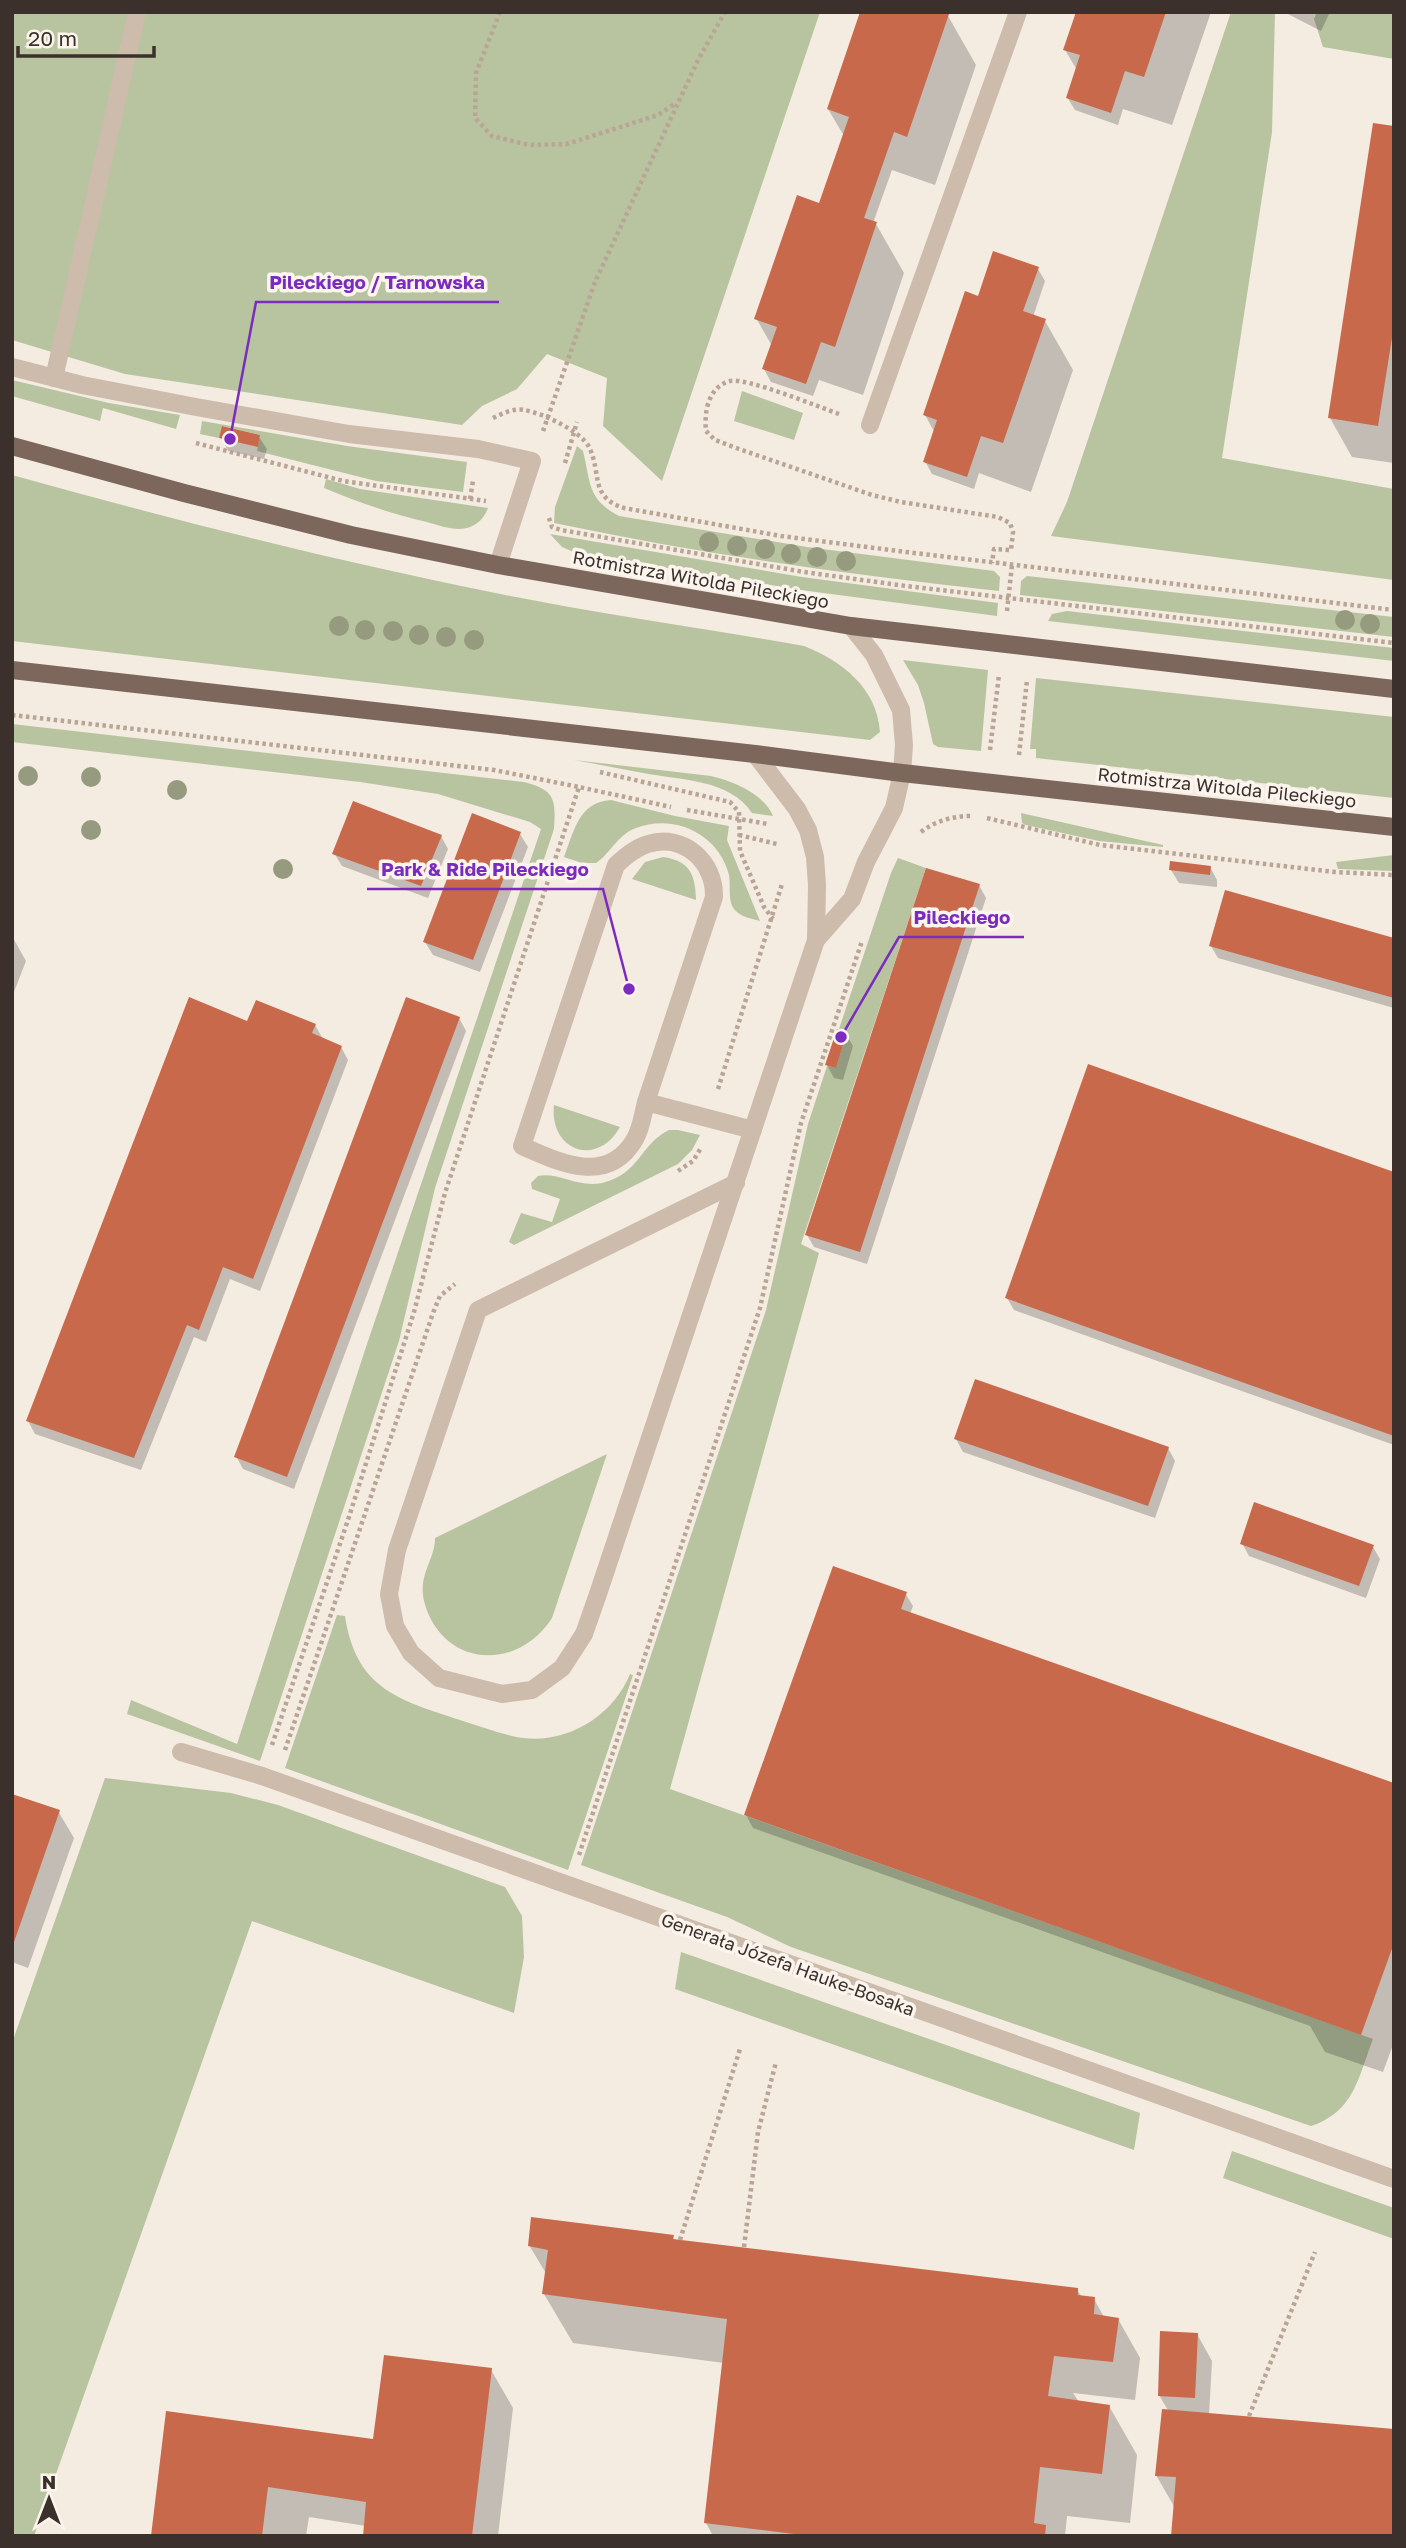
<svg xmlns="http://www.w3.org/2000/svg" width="1406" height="2548" viewBox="0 0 1406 2548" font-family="'Golos Text',sans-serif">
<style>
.green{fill:#b8c4a0}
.shadow{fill:#0003}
.building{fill:#c8694b}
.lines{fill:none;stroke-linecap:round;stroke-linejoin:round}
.path{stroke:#b9a596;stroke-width:4.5;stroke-dasharray:3.5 3.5;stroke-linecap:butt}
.minor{stroke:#cdbbac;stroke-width:18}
.major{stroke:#7d675c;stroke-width:18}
.tree{fill:#969b7f}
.labels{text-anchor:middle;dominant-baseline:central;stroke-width:7;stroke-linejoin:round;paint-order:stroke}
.street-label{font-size:18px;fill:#3b302b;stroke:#fbf5ee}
.leader{fill:none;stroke:#7b2cbf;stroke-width:2.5}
.callout-dot{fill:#7b2cbf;stroke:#fbf5ee;stroke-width:2.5}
.callout-label{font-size:19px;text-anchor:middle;font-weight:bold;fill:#7b2cbf;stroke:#fbf5ee;stroke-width:7;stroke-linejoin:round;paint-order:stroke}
</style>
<rect width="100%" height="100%" fill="#f4ebe1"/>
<g class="green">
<polygon points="12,12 820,12 662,481 603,426 607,378 547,354 517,389 482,406 462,425 125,374 12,340"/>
<polygon points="1231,12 1275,12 1272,132 1222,458 1394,489 1394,580 1051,536 1067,502"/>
<polygon points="1317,12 1394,12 1394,59 1323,47 1314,19"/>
<polygon points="12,380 109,403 180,415 176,429 103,408 100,421 12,396"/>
<polygon points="742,391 803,413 794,440 734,421"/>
<polygon points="202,421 347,446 467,462 463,492 376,481 257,451 260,435 223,426 219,438 200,434"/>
<path d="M 577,446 L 583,451 C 591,483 587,499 619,516 L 807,547 L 994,571 L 1000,577 L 999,591 C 850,575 701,554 554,523 L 555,507 Z"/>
<path d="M 12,475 C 196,526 381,573 569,607 C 647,621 726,632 804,646 C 842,661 877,688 880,732 L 870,740 L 12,641 Z"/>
<path d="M 326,479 L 360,489 L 488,508 C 484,520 473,529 459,529 C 449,529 437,525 427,522 C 391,514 358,502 324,488 Z"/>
<polygon points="550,534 802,577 998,603 997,616 801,590 576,553 562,547"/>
<polygon points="1027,576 1394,617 1394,637 1020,595 1021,581"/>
<polygon points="1067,611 1394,648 1394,661 1048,621 1052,614"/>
<polygon points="903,660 988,670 981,751 938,747 933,744 924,703 918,685"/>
<polygon points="1036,678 1394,717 1394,798 1036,758 1036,749 1030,749"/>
<path d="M 12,724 L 524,782 C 555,790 556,799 554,829 L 435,1188 L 399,1341 L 260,1761 L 127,1714 L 131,1700 L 237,1744 L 364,1353 L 541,829 L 530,822 L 438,794 L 360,782 L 12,742 Z"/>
<path d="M 574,760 L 711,776 C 733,781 764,794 773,816 L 752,813 C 730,779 679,780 643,773 C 620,769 597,764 574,760 Z"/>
<path d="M 611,800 L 675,816 L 729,826 L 727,840 L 760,921 C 753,919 741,917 736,911 C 727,903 731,886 729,875 C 719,834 674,813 636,828 C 617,835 611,853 596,863 L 582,863 L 564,857 C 574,831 579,802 611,800 Z"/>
<polygon points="1021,813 1163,845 1163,847 1099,841 1026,825 1022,823"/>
<polygon points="1394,855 1394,871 1338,869 1336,862"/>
<path d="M 663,857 C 690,861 695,874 696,900 L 632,879 L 645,862 Z"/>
<path d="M 898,858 L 926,868 L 801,1244 L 819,1253 L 670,1789 L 1373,2039 C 1358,2078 1354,2112 1311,2126 L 791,1947 L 727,1917 L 581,1865 L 766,1310 L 808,1124 L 827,1066 L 836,1068 L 847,1032 L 839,1029 L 891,873 Z"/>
<path d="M 554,1105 L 620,1127 C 597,1168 549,1151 554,1105 Z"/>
<path d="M 669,1130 L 678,1130 L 700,1135 L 692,1150 L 678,1164 L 514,1245 L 509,1242 L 521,1213 L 552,1222 L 560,1199 L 532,1189 L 531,1183 L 538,1176 C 559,1172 577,1188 602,1183 C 640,1174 640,1144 669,1130 Z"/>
<path d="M 607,1454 L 552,1618 C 517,1673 441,1667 424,1601 C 418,1574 435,1560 435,1538 Z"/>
<path d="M 337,1615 L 345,1616 C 356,1689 399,1700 460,1720 C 477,1725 494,1732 512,1736 C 560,1748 612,1719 630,1674 L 633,1675 L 568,1870 L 285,1768 Z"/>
<polygon points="105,1778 231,1793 278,1805 505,1887 522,1916 524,1957 514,2013 252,1921 34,2536 12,2536 12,2043"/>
<polygon points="681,1952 1140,2113 1134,2150 675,1989"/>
<polygon points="1232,2151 1394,2208 1394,2239 1223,2178"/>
</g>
<g class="shadow">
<polygon points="862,12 946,12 945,15 948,16 976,65 935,185 892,170 873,223 876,224 904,273 863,395 819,380 813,396 771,382 764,369 772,346 756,318 823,206 844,136 828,109"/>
<polygon points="1078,12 1211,12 1172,125 1123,109 1118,125 1075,110 1067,97 1077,70 1065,50"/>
<polygon points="1284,12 1330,12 1321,31"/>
<polygon points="1394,128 1394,463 1352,457 1330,418"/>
<polygon points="1038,269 1045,281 1033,317 1045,321 1073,370 1031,492 979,473 974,489 932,474 925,461 935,433 925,415 979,298"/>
<polygon points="259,437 267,449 264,459 228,451 221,438"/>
<polygon points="520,834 528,847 480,972 433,955 425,942"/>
<polygon points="441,836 448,849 428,898 342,866 334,853"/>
<polygon points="1210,867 1217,880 1217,887 1179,883 1171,870"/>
<polygon points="979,885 986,898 867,1264 814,1247 807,1235"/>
<polygon points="12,936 26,961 12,997"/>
<polygon points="1394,940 1394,1008 1218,958 1211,946"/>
<polygon points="459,1018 466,1031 294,1489 243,1469 236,1456"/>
<polygon points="248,1023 315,1025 323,1039 341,1047 348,1060 260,1291 230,1279 206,1342 194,1337 141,1470 35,1434 28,1421"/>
<polygon points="846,1034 853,1046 843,1080 834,1078 827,1065"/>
<polygon points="1394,1174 1394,1445 1014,1310 1007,1298"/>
<polygon points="956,1439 1168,1448 1175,1461 1155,1518 963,1452"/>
<polygon points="1242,1543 1373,1547 1380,1559 1366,1598 1249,1556"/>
<polygon points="905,1593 913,1606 910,1614 1394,1785 1394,2042 1383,2072 1325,2052 1310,2026 753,1828 746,1815"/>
<polygon points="12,1795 58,1811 74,1838 28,1968 12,1962"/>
<polygon points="673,2237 675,2241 1077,2290 1082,2297 1094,2299 1104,2317 1118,2319 1140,2358 1135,2400 1073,2393 1079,2402 1109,2406 1137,2455 1130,2523 1067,2516 1065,2536 713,2536 706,2523 724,2363 573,2343 544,2294 547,2275 529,2245"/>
<polygon points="1197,2334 1212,2361 1209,2415 1175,2508 1156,2475 1169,2412 1159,2395"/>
<polygon points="491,2370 513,2408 498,2536 365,2536 366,2526 309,2517 306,2536 153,2536 375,2441"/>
</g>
<g class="building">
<polygon points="860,12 943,12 949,14 907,137 894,132 864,218 877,222 835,347 821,342 806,384 762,369 777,327 754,319 797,195 819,203 849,117 827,109"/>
<polygon points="1076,12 1166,12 1144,77 1125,71 1111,113 1066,98 1080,55 1063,50"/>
<polygon points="1373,123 1394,126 1394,325 1378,426 1328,418"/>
<polygon points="993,251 1039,267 1023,311 1046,319 1003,443 981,436 967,477 923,462 937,420 923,415 965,291 978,296"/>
<polygon points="222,426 260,435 258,447 219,438"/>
<polygon points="353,801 442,835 421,886 332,854"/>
<polygon points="472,813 521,832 473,960 423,942"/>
<polygon points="1170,861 1211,866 1210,875 1169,870"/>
<polygon points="926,868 980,884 860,1252 805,1235"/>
<polygon points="1225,890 1394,938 1394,998 1209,946"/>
<polygon points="189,997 247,1021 256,1000 316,1024 312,1033 342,1046 253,1279 223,1267 199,1330 187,1325 134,1458 26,1421"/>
<polygon points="406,997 460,1017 287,1477 234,1457"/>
<polygon points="837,1029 847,1032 836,1068 825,1065"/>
<polygon points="1088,1064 1394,1172 1394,1436 1005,1298"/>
<polygon points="975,1379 1169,1447 1148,1506 954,1439"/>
<polygon points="1254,1502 1374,1545 1359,1586 1240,1544"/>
<polygon points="833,1566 907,1592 901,1609 1394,1783 1394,1943 1361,2035 744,1815"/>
<polygon points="12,1794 60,1810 13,1945 12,1945"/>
<polygon points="531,2217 674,2235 673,2239 1078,2288 1078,2295 1095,2297 1094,2314 1119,2318 1113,2362 1054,2356 1048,2396 1110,2405 1102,2474 1040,2467 1034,2523 1046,2525 1045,2536 810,2536 704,2523 727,2319 542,2294 548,2250 528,2246"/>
<polygon points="1160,2331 1198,2333 1195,2398 1158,2396"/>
<polygon points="384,2355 492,2368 472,2536 363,2536 366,2502 268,2487 262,2536 151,2536 166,2411 373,2439"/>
<polygon points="1162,2409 1394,2429 1394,2536 1171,2536 1176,2477 1155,2476"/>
</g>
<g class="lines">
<g class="path">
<polyline points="500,12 476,73 475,118 492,136 529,145 567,144 658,115 676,103"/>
<path d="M 839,414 C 819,407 746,377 730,381 C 708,387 704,412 706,431 L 715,440 L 739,449 L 872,495 L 901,502 L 998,517 L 1010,523 L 1013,532 L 1011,550 L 994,549 L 992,563"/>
<path d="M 493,418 C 503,413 514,408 524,410 C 542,413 581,431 589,447 C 602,473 589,497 624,508 L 781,536 L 906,552 L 1394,610"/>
<polyline points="543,431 595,282 698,60 725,12"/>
<polyline points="196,443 343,481 486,501"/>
<polyline points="565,463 577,422"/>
<polyline points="470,499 473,481"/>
<polyline points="549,518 552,527 561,530 804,572 906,586 1394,643"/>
<polyline points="1007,611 1012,565"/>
<polyline points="12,715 494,770 579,787"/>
<polyline points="990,750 999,675"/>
<polyline points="1019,755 1027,680"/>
<polyline points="600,772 730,802 739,812 740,851 764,907 773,919"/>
<polyline points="687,810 768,824"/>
<polyline points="987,818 1100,845 1335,872 1394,875"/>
<path d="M 921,832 C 935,821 953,816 971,816"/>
<polyline points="739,835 777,844"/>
<polyline points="718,1089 782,884"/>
<polyline points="678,1171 693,1161 701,1148"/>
<polyline points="272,1745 349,1517 414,1312 445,1193 579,787 671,807"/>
<polyline points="285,1750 433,1313 440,1296 455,1284"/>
<polyline points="579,1855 760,1308 801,1123 862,941"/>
<polyline points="680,2240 740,2049"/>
<polyline points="744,2247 758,2132 776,2062"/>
<polyline points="1249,2416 1315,2252"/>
</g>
<g class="minor">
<polyline points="12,367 82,385 196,407 349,434 478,449 532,461 498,565"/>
<polyline points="54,378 137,12"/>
<polyline points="870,425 1018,12"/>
<polyline points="816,940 852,899 866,862 894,808 902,773 904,745 901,710 874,655 851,626"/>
<path d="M 646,1102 L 714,897 C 715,862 684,833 648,844 C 635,848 626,856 616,865 L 522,1146 C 560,1163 608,1186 635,1139 C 641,1129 643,1114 646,1102 L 753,1130"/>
<polyline points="736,1183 478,1310 397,1550 389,1594 395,1626 411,1653 439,1678 502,1694 532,1690 562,1668 584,1634 598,1594 816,940 817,885 815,857 808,830 797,809 755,754"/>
<polyline points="181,1752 262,1776 1394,2179"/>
</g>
<g class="major">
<polyline points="12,446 184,493 351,535 498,565 851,626 1394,689"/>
<polyline points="12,670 755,754 902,773 1394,827"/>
</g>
</g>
<g class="tree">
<circle cx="709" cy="542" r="10"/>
<circle cx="737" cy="546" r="10"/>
<circle cx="765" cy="549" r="10"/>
<circle cx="791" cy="554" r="10"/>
<circle cx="817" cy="557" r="10"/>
<circle cx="846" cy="561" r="10"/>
<circle cx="1345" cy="620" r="10"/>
<circle cx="1370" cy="624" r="10"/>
<circle cx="339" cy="626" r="10"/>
<circle cx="365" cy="630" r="10"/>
<circle cx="393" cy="631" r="10"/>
<circle cx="419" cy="635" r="10"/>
<circle cx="446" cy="637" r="10"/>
<circle cx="474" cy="640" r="10"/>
<circle cx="28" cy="776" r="10"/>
<circle cx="91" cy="777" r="10"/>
<circle cx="177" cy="790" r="10"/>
<circle cx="91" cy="830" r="10"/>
<circle cx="283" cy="869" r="10"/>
</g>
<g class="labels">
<g class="street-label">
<text transform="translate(701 579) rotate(10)">Rotmistrza Witolda Pileckiego</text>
<text transform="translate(1227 787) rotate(6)">Rotmistrza Witolda Pileckiego</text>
<text transform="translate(788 1964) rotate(20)">Generała Józefa Hauke-Bosaka</text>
</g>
</g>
<path class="leader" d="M230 439L256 302H499M629 989L603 889H367M841 1037L899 937H1024"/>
<g class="callout-dot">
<circle cx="230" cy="439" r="7"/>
<circle cx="629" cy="989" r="7"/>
<circle cx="841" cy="1037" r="7"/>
</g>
<g class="callout-label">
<text x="377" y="289">Pileckiego / Tarnowska</text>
<text x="485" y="876">Park &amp; Ride Pileckiego</text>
<text x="962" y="924">Pileckiego</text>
</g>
<rect width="1406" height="2548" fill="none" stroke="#3b302b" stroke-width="28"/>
<g transform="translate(49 2499)" stroke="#fbf5ee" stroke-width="5" paint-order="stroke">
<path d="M0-5L12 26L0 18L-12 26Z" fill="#3b302b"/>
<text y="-10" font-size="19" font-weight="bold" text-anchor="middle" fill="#3b302b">N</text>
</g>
<path d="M18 46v10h136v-10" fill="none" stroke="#3b302b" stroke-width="3.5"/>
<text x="28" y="46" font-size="21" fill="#3b302b" stroke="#fbf5ee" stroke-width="5" paint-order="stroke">20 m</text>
</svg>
